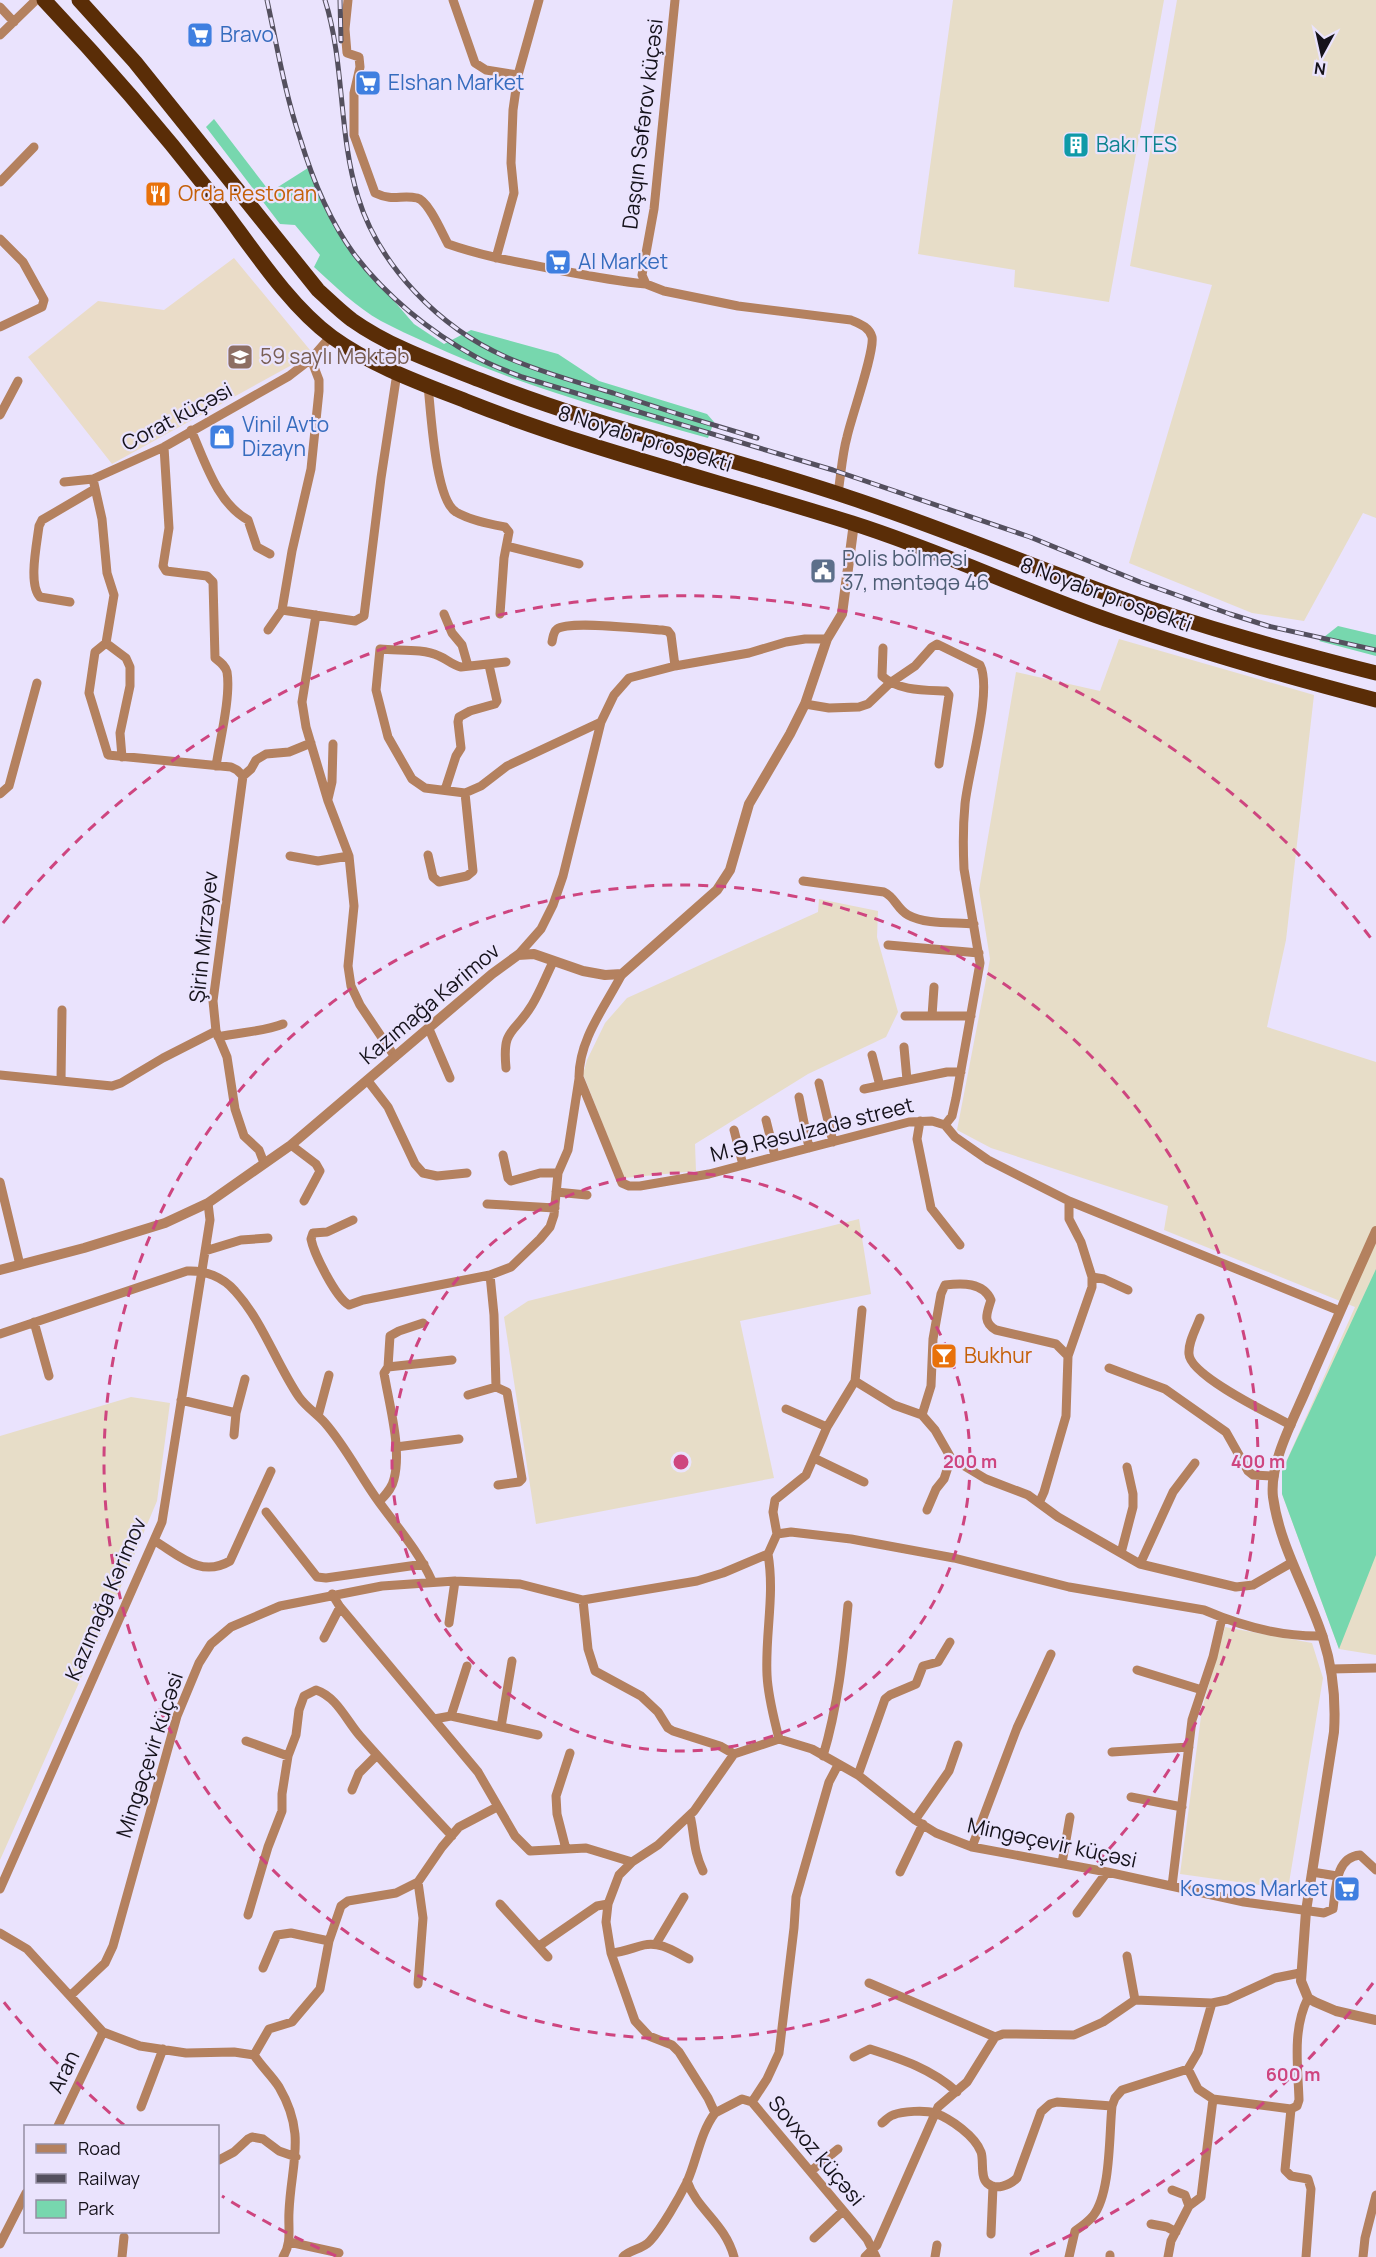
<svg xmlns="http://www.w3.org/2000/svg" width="1376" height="2257" viewBox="0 0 1376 2257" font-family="Manrope,sans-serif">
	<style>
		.industrial { fill: #e7ddc8 }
		.education { fill: #eadcc8 }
		.green { fill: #77d7ae }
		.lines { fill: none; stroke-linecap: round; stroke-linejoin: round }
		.minor { stroke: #b4815f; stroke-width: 9 }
		.tertiary { stroke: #b4815f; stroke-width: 10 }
		.trunk { stroke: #5a2d07; stroke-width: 15 }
		.rail-casing { stroke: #54505e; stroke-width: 5 }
		.rail { stroke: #eae3fd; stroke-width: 3; stroke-dasharray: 9; stroke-linecap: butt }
		.ring { fill: none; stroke: #ce457f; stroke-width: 3; stroke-dasharray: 10 8 }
		.labels { text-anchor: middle; stroke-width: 4.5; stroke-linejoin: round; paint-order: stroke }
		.shop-label { font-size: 21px; fill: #366cbe; stroke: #eae3fd; text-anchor: start }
		.street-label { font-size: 21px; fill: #15121b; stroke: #eae3fd }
		.culture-label { font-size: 21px; fill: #0d838f; stroke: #eae3fd; text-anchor: start }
		.food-label { font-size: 21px; fill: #c56008; stroke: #eae3fd; text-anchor: start }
		.education-label { font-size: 21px; fill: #785e54; stroke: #eae3fd; text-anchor: start }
		.service-label { font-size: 21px; fill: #4e5e75; stroke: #eae3fd; text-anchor: start }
		.centre { fill: #ce457f; stroke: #eae3fd; stroke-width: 3 }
		.ring-label { font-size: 18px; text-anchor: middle; font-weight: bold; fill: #ce457f; stroke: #eae3fd; stroke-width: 4.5; stroke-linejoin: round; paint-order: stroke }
	</style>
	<rect width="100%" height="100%" fill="#eae3fd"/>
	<path class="industrial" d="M953,0H1164L1109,302L1014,287L1015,270L918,254Z
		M1177,0H1376V518L1363,513L1304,621L1252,613L1129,563L1212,285L1130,266Z
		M1119,639L1314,695L1286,940L1267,1027L1376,1062V1655L1339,1649L1282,1494V1471L1355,1307L1164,1230L1168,1206L991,1148L957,1130L990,959L979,890L1016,672L1100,691Z
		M819,899L878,911L877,937L898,1012L886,1037L808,1074L695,1144L696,1171L624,1178L583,1074L587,1060L605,1023L627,998L818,912Z
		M859,1219L871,1294L740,1321L774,1478L536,1524L504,1317L528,1301Z
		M131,1397L170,1403L157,1501L103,1629L0,1860V1436Z
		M1225,1627L1312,1643L1323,1678L1288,1889L1180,1874L1202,1709Z"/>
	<path class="education" d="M234,258L310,350L290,366L112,464L28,357L98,301L164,310Z"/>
	<path class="green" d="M214,119L270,192L308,168L330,218L348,248L414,324L444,344L471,330L558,354L599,381L707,414L714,422L708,438C613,411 517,385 427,343C412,336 396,329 381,321C356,307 335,286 314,267L320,255L295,225L280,224L206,127Z
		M1338,626L1376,635V656L1319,641Z
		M1376,1269V1555L1339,1649L1282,1494V1471Z"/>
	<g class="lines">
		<path class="minor" d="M348,0L345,29L347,53L359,57L360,67L354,93V135L375,193C394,202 401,194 417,198C428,200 442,233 448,244C482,256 517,262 553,269C584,275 614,281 646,284
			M453,0L475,63L486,70L518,75
			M675,0L654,209L642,275L646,284L664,291L738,306L851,320C860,324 869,327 872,337C875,351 851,418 847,437C842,455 841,475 838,493
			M0,7L14,22
			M0,35L36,0
			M0,182L34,147
			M0,239L23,262L44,300L42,307L0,327
			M496,258L514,193L511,163L513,110L518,75L539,0
			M428,386C431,411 435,500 456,512C469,520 490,524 505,527L509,532L504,558L500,614
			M0,415L18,381
			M191,430C205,461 217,503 248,520L257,547L270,554
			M164,447L169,528L163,566L166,571L207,576L213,582L215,658C220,662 225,665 227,672C231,696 220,740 216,766
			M93,479L102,519L107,573L114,595L106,643L95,652L89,693L108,755L231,767L237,770L243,776
			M64,482L93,479L164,447L289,376L311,359L331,336
			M507,546L579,564
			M70,602L40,597C28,585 37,543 39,526L42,520L95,489
			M282,610L355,621L364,616L381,478L397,373
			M444,614L452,633L462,645L468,666
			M316,615L302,702L306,727L328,801L349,856L354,906L348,966L351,986L360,1005L395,1057
			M268,630L282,610L292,551L311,469L319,391V380L311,359
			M552,642C553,638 553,632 557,629C569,620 644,629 662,630L668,631L671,635L675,666
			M106,643L126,658L130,667V686L120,733L122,757
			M883,648L882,676C898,691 925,690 946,691L949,695L939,764
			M506,662L461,667C452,665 447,659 439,656C422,648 398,651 380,649L376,690L388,737L412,779L425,788L465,793L481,786L507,766L601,722
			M805,704L829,708L859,707L868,704L890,683L915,666L932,647L937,644L980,665C993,690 968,772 965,804C963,825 963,848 964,869L980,963L956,1098L952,1116L945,1125
			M243,776L213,1001L216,1031L227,1057L235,1109L244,1136L259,1150L264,1163
			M243,776L251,769L256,760L266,754L289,752L311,743
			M445,790L456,756L461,748L458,722L459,717L470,711L495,704L497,701L489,665
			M0,794L9,786L37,683
			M328,799L332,782L333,744
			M428,855L433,877L439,882L467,876L473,871L465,793
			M290,856L318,861L349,856
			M803,881L884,892C895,897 897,909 908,915C926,925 954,922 974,924
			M888,945L979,953
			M518,955L541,929L553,905L563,876L601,722L614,695L629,678L675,666L749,653L786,642L805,639H827
			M622,974C605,1007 579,1039 579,1077L622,1183L629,1186H640L709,1174L909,1122L932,1121L945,1125L955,1137L988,1160L1069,1201L1340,1311
			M905,1016H971
			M932,1016L934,987
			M429,1029L450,1078
			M218,1037C240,1032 263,1032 283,1024
			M904,1047L907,1080
			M872,1055L880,1086
			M506,1068C502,1027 514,1035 532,1005C540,992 546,976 553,962
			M0,1075L112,1086L121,1083L163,1058L216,1031
			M61,1081L62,1010
			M368,1081L388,1107L415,1164L423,1173L437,1176L467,1173
			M819,1083L833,1142
			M864,1089L947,1072H961
			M799,1097L809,1148
			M766,1120L775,1156
			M920,1121L917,1139L931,1208L960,1245
			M734,1130L743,1165
			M291,1145L316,1164L320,1171L304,1201
			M503,1155L508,1178L511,1181L540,1173H558
			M0,1182L20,1265
			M556,1192L587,1195
			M487,1204L555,1208
			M353,1220L327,1232L313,1233L311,1239C314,1254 336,1298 349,1305L363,1300L490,1275L511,1267L540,1239L550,1227L554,1215L558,1173L568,1150L579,1079
			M205,1251L241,1240L268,1238
			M490,1275L494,1315L496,1387L507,1392L522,1479L519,1482L498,1485
			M1092,1277L1104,1279L1128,1290
			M1200,1318C1196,1329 1188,1342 1189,1354C1190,1376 1272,1415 1291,1425
			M34,1322L49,1376
			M0,1334L187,1271C205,1270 223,1277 235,1291C263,1322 276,1363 299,1397C306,1407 317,1414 325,1423C346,1447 360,1476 379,1502C398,1528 419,1552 432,1581
			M1068,1356L1092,1287V1277L1081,1242L1069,1219V1201
			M388,1367L452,1360
			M1109,1368L1165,1389L1226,1432L1248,1471L1253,1475L1274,1476
			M855,1381L894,1405L922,1415L935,1430L951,1458L986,1479L1028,1495L1058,1517L1140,1564L1236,1587L1253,1585L1291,1563
			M468,1395L496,1387
			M181,1400L236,1413
			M786,1409L827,1427
			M922,1415L931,1386L933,1339L941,1294L945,1285C962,1283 983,1282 991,1300C987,1313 982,1322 996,1330L1056,1344L1068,1356L1066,1416L1044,1492L1039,1503
			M318,1416L329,1375
			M234,1435L236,1413L245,1379
			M396,1447L459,1439
			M814,1458L864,1482
			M379,1502C385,1495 392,1489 394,1479C402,1449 389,1404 384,1373L388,1367L390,1336L399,1331L423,1323
			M927,1510L936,1489L944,1479L951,1458
			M266,1512L317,1577L326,1578L424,1564
			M777,1534L773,1512L775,1500L806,1475L827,1427L855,1381L862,1310
			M155,1541C180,1556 201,1578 230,1561L271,1471
			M1121,1553L1133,1507V1494L1127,1467
			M768,1554C775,1596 765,1633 767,1675C768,1697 774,1718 779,1739
			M1140,1564L1173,1492L1195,1463
			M332,1594L340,1607L478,1772L515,1836L530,1851L586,1848L632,1862
			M583,1600L588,1649L595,1671L641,1696L658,1712L668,1728L673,1731L720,1746L734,1754L779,1739L812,1749L858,1775L915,1820L936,1833L972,1847L1107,1872L1244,1902L1324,1913L1333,1909C1336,1889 1335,1857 1360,1855L1376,1870
			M449,1623L455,1581
			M324,1638L340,1607
			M1331,1669L1376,1668
			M1137,1670L1202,1690
			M451,1716L467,1666
			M434,1719L451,1716L538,1735
			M501,1727L512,1661
			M246,1741L288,1756
			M1112,1752L1189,1747
			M823,1756C838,1706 843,1657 848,1605
			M858,1775L885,1699L890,1695L916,1684L923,1666L938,1662L950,1642
			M352,1790L359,1773L377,1755
			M1131,1797L1182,1807
			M690,1815C695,1837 693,1850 703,1871
			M915,1820L949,1771L958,1745
			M972,1847L1017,1728L1051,1654
			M566,1849L557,1814L556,1796L570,1753
			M1062,1863L1070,1817
			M900,1872L923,1824
			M1312,1872L1337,1876
			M1172,1886L1192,1720L1213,1657L1222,1618
			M0,1889L162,1522L210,1220L208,1203
			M500,1904L548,1957
			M1077,1913L1107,1872
			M248,1915L268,1847L282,1811V1794L288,1756L296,1735L299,1710L304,1696L316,1690C337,1697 346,1720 360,1736C390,1770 421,1803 452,1836
			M0,1933L27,1949L103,2032L140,2046L186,2053L234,2052L254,2055C261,2066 272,2076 279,2087C307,2135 291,2163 289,2212C288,2228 292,2243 283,2257
			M656,1944L684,1897
			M539,1946L597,1906L608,1904
			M611,1953C624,1952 632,1948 644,1945C660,1941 675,1952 689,1959
			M1127,1956L1135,2000
			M263,1968L277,1935L291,1933L329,1941
			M869,1983L995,2037
			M418,1984L423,1918L418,1882
			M70,1996L105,1963L113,1946L177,1716L199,1663L211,1644L231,1627L280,1606L382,1586L455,1581L520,1584L583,1600L697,1581L723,1573L768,1554L777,1534L791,1532L851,1539L954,1558L1069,1587L1204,1610C1241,1626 1283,1637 1323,1636
			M1212,2003L1198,2052L1188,2069L1198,2089L1213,2099L1291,2109L1297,2106L1299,2100C1298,2066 1292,2030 1308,1998
			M254,2055L269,2029L292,2022L320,1989L329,1941L341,1906L348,1901L396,1893L418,1882L442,1847L459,1827L497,1807
			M854,2057L870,2049C901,2059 932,2069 957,2092
			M752,2102L767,2079L779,2053L794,1928L796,1897L829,1782L838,1765
			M141,2107L163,2049
			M1291,2109L1285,2170L1291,2176L1308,2179L1311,2189L1306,2257
			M715,2113L742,2099L752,2102L867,2239L876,2257
			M882,2123C886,2120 889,2116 893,2115C903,2111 925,2110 935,2113C951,2119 975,2136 981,2152C984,2160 980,2177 987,2183C996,2191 1010,2185 1017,2178L1041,2112L1050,2104L1057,2102L1112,2106
			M58,2126L103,2032
			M219,2160L234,2152L248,2139L252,2137L263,2139L279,2151L296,2157
			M811,2171L838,2149
			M687,2181C697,2210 725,2223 734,2257
			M1172,2190L1185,2195L1189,2206
			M1151,2224L1167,2227L1176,2232
			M991,2234L993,2186
			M814,2238L843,2211
			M289,2242L339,2253
			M0,2244L26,2193
			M122,2257L124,2237
			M623,2257C630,2249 642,2250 650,2241C662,2228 679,2198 687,2182C697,2160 700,2133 715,2113L708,2098L679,2052L672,2045L649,2036L635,2021L611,1953L606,1922L608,1904L619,1875L632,1862L658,1845L694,1811L734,1754
			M865,2257L877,2245L938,2107L967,2082L995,2037L1003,2034H1013L1074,2035L1103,2022L1135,2000L1212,2003L1227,2000L1275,1978L1300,1973
			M935,2257L937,2245
			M1069,2257L1075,2231C1081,2227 1088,2222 1093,2216C1111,2193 1109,2135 1112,2106L1115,2098L1122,2090L1188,2069
			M1110,2257V2255
			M1168,2257L1171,2241L1189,2206L1201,2197L1213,2099
			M1363,2257L1365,2238L1376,2195"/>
		<path class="tertiary" d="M1376,1231C1353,1282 1330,1334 1308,1385C1295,1417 1269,1462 1273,1497C1280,1548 1308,1591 1323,1638C1333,1669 1336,1700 1334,1732L1306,1911L1301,1981L1308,1998L1315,2002L1336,2011L1376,2020
			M0,1270L84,1248L165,1223L208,1203L291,1145L492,974L518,955L534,954L583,971L605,975L622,974L717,890L730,870L749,804L790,734L805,704L827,639L842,614L854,523"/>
		<path class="trunk" d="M44,0C103,62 159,127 212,195C248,241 285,302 332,337C372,366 420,383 466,401C592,451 723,482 852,523C941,551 1026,592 1114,622C1200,652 1288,677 1376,700
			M79,0L135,62L318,290C329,300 340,311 352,320C390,347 437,363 480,380C601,428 726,456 848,497C940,527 1029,565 1120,598C1204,628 1290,651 1376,673"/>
		<defs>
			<path id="rail" d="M267,0C277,46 285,94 300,138C312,178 329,220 354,254C386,296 430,332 476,357C490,365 507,371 522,377L833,470L1030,537L1140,582L1230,614L1268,626L1376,650
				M325,0C345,64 338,133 358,197C379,266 440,328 506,357C540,372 577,382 613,393C661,409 709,424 757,438
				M340,0L341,41"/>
		</defs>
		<use href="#rail" class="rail-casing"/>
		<use href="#rail" class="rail"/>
	</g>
	<g class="ring">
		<circle cx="681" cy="1462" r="289"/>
		<circle cx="681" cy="1462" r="577"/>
		<path d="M1373 1983A866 866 0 0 1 1026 2256M336 2256A866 866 0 0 1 222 2196M124 2125A866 866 0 0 1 3 2001M3 923A866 866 0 0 1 1373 941"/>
	</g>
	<defs>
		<symbol id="supermarket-square" viewBox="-11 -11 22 22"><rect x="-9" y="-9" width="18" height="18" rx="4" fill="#3f7fe0" stroke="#eae3fd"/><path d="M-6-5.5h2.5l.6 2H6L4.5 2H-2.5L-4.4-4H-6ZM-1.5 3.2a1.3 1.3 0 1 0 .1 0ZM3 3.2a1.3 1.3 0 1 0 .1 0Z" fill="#fff"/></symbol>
		<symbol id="building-square" viewBox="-11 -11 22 22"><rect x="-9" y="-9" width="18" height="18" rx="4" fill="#0f9aa8" stroke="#eae3fd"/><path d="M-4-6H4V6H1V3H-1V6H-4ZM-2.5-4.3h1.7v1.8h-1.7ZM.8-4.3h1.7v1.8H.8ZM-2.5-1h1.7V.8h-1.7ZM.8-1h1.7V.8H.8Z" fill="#fff"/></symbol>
		<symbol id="restaurant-square" viewBox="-11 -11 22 22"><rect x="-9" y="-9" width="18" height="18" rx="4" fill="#e8710a" stroke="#eae3fd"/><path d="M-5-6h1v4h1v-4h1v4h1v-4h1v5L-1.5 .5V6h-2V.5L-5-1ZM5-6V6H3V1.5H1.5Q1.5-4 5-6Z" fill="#fff"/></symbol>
		<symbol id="school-square" viewBox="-11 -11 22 22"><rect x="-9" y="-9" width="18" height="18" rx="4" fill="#8d6e63" stroke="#eae3fd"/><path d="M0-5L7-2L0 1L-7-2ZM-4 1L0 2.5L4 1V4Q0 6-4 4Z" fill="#fff"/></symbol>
		<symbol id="shop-square" viewBox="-11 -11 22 22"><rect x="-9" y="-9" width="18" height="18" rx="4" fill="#3f7fe0" stroke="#eae3fd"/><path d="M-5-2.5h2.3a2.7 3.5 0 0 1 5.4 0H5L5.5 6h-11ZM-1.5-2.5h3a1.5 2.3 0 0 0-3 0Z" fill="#fff"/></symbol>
		<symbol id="civic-square" viewBox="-11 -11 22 22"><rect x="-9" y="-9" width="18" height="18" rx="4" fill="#5c6f8a" stroke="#eae3fd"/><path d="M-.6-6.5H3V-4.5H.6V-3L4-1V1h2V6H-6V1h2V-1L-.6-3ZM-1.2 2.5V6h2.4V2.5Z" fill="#fff"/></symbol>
		<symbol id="bar-square" viewBox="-11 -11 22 22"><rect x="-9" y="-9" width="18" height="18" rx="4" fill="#e8710a" stroke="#eae3fd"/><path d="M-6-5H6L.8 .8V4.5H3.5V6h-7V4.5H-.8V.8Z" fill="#fff"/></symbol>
	</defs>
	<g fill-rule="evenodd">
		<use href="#supermarket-square" x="185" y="20" width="30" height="30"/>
		<use href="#supermarket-square" x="353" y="68" width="30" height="30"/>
		<use href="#building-square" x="1061" y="130" width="30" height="30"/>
		<use href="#restaurant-square" x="143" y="179" width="30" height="30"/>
		<use href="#supermarket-square" x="543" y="247" width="30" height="30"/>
		<use href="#school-square" x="225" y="342" width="30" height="30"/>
		<use href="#shop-square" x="207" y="422" width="30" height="30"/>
		<use href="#civic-square" x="808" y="556" width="30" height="30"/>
		<use href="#bar-square" x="929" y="1341" width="30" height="30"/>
		<use href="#supermarket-square" x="1332" y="1874" width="30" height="30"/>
	</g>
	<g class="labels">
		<g class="shop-label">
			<text x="220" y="42">Bravo</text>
			<text x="388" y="90">Elshan Market</text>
			<text x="578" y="269">Al Market</text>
			<text x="242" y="432">Vinil Avto<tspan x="242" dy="24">Dizayn</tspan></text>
			<text x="1328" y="1896" text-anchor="end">Kosmos Market</text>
		</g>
		<g class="street-label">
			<text transform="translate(643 124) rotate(-83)" y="7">Daşqın Səfərov küçəsi</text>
			<text transform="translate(177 417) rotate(-28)" y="7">Corat küçəsi</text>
			<text transform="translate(645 439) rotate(17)" y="7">8 Noyabr prospekti</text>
			<text transform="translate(1106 595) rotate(20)" y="7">8 Noyabr prospekti</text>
			<text transform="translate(204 937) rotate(-84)" y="7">Şirin Mirzəyev</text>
			<text transform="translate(430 1004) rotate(-40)" y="7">Kazımağa Kərimov</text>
			<text transform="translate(812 1130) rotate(-14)" y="7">M.Ə.Rəsulzadə street</text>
			<text transform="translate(106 1599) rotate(-67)" y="7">Kazımağa Kərimov</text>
			<text transform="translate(150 1755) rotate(-72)" y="7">Mingəçevir küçəsi</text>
			<text transform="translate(1052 1843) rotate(12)" y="7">Mingəçevir küçəsi</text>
			<text transform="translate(64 2072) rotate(-64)" y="7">Aran</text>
			<text transform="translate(816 2151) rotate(50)" y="7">Sovxoz küçəsi</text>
		</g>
		<g class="culture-label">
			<text x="1096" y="152">Bakı TES</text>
		</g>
		<g class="food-label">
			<text x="178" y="201">Orda Restoran</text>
			<text x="964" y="1363">Bukhur</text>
		</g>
		<g class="education-label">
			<text x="260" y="364">59 saylı Məktəb</text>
		</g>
		<g class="service-label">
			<text x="842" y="566">Polis bölməsi<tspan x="842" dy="24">37, məntəqə 46</tspan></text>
		</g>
	</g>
	<circle cx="681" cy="1462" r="9" class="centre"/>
	<g class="ring-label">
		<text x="970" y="1468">200 m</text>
		<text x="1258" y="1468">400 m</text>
		<text x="1293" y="2081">600 m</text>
	</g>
	<rect x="24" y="2125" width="195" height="108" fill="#eae3fd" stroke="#958fa3" stroke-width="1.5"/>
	<rect x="36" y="2144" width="30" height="9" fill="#b4815f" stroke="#958fa3" stroke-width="1.5"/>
	<text x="78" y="2155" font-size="18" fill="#15121b">Road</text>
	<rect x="36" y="2174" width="30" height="9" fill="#54505e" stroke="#958fa3" stroke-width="1.5"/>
	<text x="78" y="2185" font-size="18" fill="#15121b">Railway</text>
	<rect x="36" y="2200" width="30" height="18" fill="#77d7ae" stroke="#958fa3" stroke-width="1.5"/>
	<text x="78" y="2215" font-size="18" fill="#15121b">Park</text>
	<g transform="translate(1322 54) rotate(188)" stroke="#eae3fd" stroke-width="4.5" paint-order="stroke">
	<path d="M0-4.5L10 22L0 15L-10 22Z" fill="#15121b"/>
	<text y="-9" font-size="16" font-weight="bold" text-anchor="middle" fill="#15121b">N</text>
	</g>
</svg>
